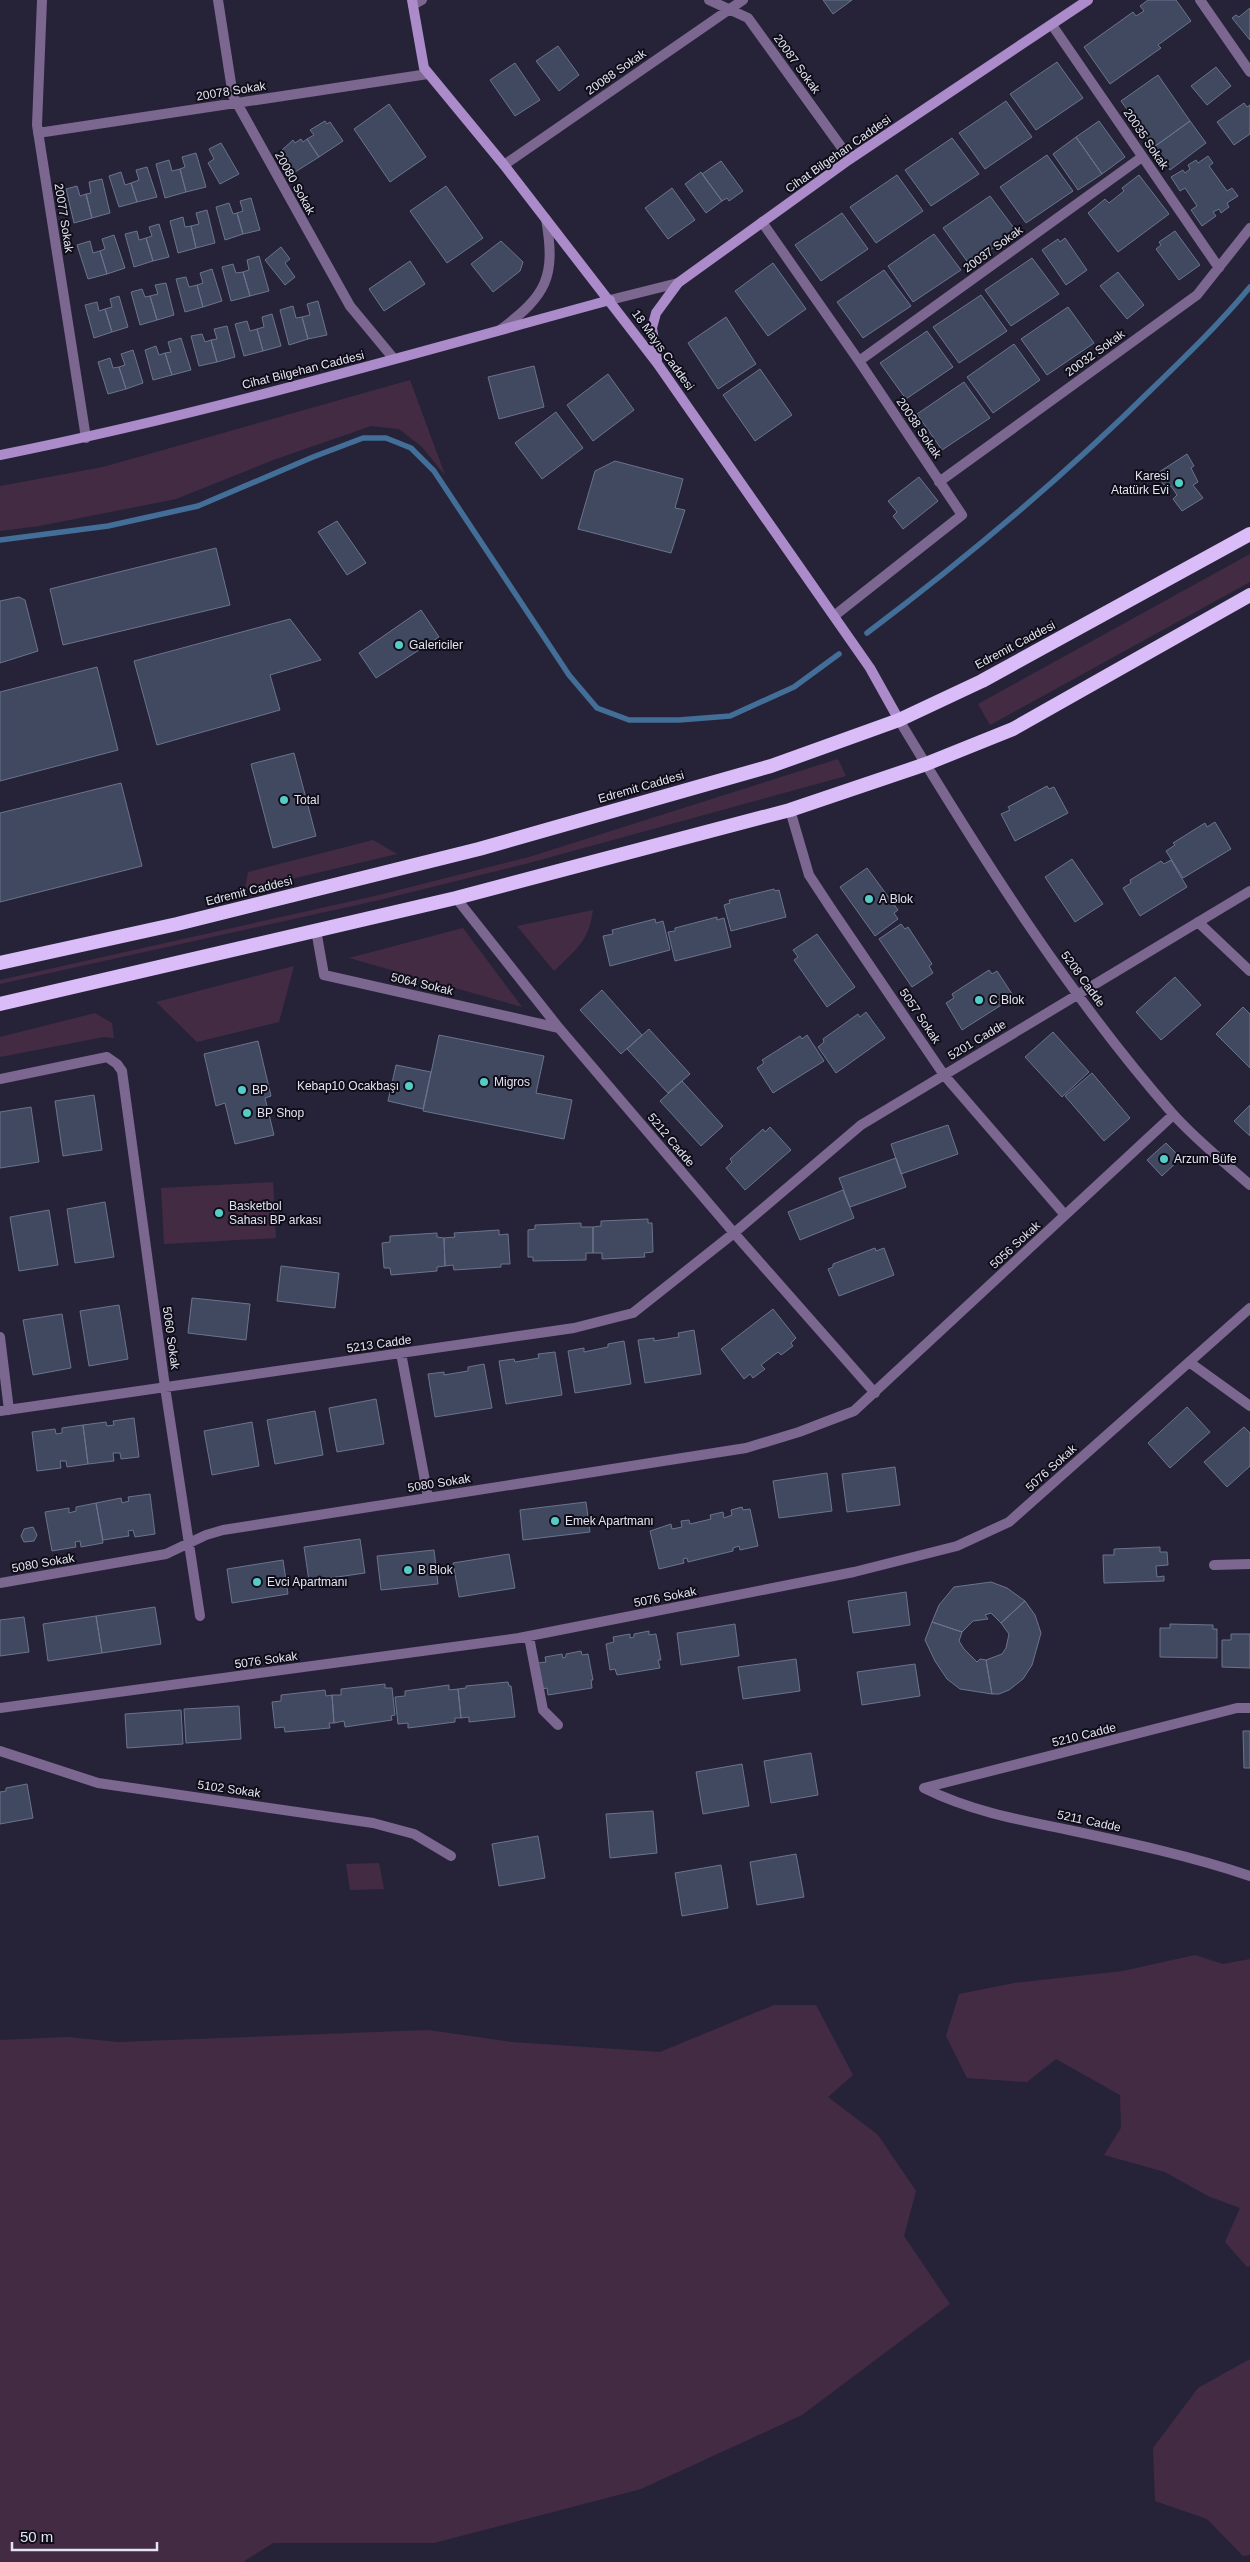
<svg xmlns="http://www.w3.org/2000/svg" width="1250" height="2562" viewBox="0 0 1250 2562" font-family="Arial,sans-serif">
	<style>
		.green { fill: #442b44 }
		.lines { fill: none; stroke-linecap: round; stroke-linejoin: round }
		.stream { stroke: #426e98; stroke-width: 5.5 }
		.building { fill: #404960; stroke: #6a748d }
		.minor { stroke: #7b678f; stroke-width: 10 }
		.secondary { stroke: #ac8bca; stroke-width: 10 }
		.trunk { stroke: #dabcf8; stroke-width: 14 }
		.poi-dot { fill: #54cdc7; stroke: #0f0e18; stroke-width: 2 }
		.labels { text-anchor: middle; stroke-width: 4; stroke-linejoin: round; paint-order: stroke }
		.street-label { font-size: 12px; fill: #e4e3f2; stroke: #0f0e18 }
		.poi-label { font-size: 12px; fill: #e4e3f2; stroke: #0f0e18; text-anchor: start }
	</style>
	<rect width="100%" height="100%" fill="#262339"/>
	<path class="green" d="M410,380L445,475L422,447L399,429L371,426L276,459L176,499L39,526L0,531V486L103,467Z
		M1250,554V582L990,725L978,704Z
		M838,759L846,776L529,863L375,901L0,984V980L375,896L529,857Z
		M373,840L397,854L245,890L248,872Z
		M593,910C588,943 577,948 554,971L517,926Z
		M463,928L522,1007L349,958Z
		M294,966L279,1022L197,1042L156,1002Z
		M95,1013L112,1023L114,1038L104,1037L0,1057V1037Z
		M273,1182L276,1238L164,1244L161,1188Z
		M379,1863L384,1889L350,1890L346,1864Z
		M1195,1955L1223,1964L1250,1959V2266L1247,2267L1225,2242L1240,2208L1208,2196L1165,2172L1104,2155L1121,2128L1120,2095L1056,2059L1027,2082L967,2078L946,2036L959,1994L1014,1983L1123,1971Z
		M774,2005H816L853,2075L828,2097L878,2135L916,2191L904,2236L950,2304L802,2415L641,2489L434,2543H273L243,2562H0V2040L67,2037L118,2042L428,2030L512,2042L660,2052Z
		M1250,2359V2555L1243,2556L1207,2519L1155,2501L1153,2448L1198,2388Z"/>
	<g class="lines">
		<path class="stream" d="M0,540L108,526L198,506L313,457L363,438H386L411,448L434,471L569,675L597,708L629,720H679L730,716L794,687L839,654
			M867,633C968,557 1065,475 1155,386C1188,354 1221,322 1250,287"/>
	</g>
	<path class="building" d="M823,0H852L833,14Z
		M1148,0H1176L1191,21L1158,45L1161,48L1110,84L1084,47L1133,12L1136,16L1144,11L1140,6Z
		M1250,8V40L1232,18L1236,15L1239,17Z
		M558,46L579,75L559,91L536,61Z
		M1057,62L1083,98L1036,130L1010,94Z
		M515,63L540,100L515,116L490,80Z
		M1216,67L1231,86L1207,105L1191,86Z
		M1158,75L1190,121L1154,147L1121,101Z
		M1006,101L1032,137L985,169L959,133Z
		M1244,103L1247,107L1250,105V134L1234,145L1217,122Z
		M389,104L426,157L390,182L354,129Z
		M325,121L327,124L330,122L343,141L319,157L307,139L314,135L310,130Z
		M1099,121L1125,157L1102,174L1076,137Z
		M1190,121L1206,143L1170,170L1154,147Z
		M1076,137L1102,174L1078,190L1053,154Z
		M952,138L979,174L931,206L905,170Z
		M301,139L303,142L307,139L319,157L295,172L282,150L293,140L295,143Z
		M221,143L239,174L220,184L208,163L214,159L209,149Z
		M196,153L206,187L186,192L180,169L185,167L182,157Z
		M1047,155L1073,191L1026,223L1000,187Z
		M1208,156L1213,163L1209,166L1227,191L1232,188L1238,196L1227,203L1229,207L1221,213L1219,209L1213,212L1216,216L1202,226L1191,210L1197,206L1185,188L1180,191L1171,177L1183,170L1185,173L1190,169L1188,165L1196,160L1198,163Z
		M169,160L172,171L180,169L186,192L165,198L156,164Z
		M721,161L743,191L729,201L727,198L722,201L702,174Z
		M147,167L157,197L137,202L131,183L139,180L136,170Z
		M121,172L125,185L131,183L137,202L119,207L109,176Z
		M701,172L722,201L706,213L685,184Z
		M897,175L923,211L876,243L850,207Z
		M1139,175L1169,214L1118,252L1088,213L1105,199L1109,203L1124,191L1122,188Z
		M102,179L110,213L92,218L86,194L91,193L89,182Z
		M77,186L80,196L86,194L92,218L74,223L66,189Z
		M446,186L483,238L447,263L410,211Z
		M672,188L695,220L668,239L645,208Z
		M990,196L1017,232L969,264L943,228Z
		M251,198L260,230L243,234L237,213L243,211L240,201Z
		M229,203L233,214L237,213L243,234L225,240L216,207Z
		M207,210L215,243L196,248L191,226L199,224L196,213Z
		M842,213L868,249L821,281L795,245Z
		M183,217L185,227L191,226L196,248L178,253L170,221Z
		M159,224L169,257L153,261L146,238L152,236L149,227Z
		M137,231L139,240L146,238L153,261L134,267L125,234Z
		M1175,231L1200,265L1179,280L1156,249L1161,245L1159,242Z
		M934,234L961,270L913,302L888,266Z
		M114,235L125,268L107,274L100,251L105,249L102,239Z
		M1065,238L1087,270L1066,285L1042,250L1058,239L1060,242Z
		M90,241L93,253L100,251L107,274L88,279L77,245Z
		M501,241L523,262L520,271L493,292L471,264Z
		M281,247L290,259L285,263L295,277L285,285L265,260Z
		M259,256L269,291L250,296L243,272L249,270L247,260Z
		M1032,258L1059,294L1011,326L985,290Z
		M410,261L425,284L384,311L369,289Z
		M773,263L806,309L768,336L735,291Z
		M233,264L236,273L243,272L250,296L231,301L222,267Z
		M212,269L222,301L203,307L197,285L203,283L200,273Z
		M884,270L911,306L863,338L837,302Z
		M1118,272L1144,305L1127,319L1100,286Z
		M186,277L189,287L197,285L203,307L185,312L176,279Z
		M166,283L174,315L157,320L150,296L158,294L155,285Z
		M142,289L145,297L150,296L157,320L140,325L131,292Z
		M981,295L1007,331L959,363L933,327Z
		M119,296L128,327L112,332L105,309L112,307L110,299Z
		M318,301L327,335L308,339L302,317L310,315L307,304Z
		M97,302L99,311L105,309L112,332L94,338L85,305Z
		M293,306L296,318L302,317L308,339L289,345L280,310Z
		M1068,307L1094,343L1047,375L1021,339Z
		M272,314L281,346L263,351L257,329L264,327L262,317Z
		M726,317L756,364L718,389L688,343Z
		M247,321L250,331L257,329L263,351L244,356L235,324Z
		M227,326L235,357L217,362L211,340L217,339L214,329Z
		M927,331L953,367L906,399L880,363Z
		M202,334L205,342L211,340L217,362L199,366L191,336Z
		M181,338L191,370L172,375L165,353L171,352L168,342Z
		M1014,344L1040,380L993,413L967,377Z
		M156,346L159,355L165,353L172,375L153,380L145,350Z
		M133,350L143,383L126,389L119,367L125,365L121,354Z
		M110,358L113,368L119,367L126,389L108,394L98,362Z
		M534,366L544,407L499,419L488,377Z
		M760,369L792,415L755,441L723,395Z
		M608,374L634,410L593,441L567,405Z
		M964,382L990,418L942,450L917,414Z
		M556,412L583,448L542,479L515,443Z
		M1187,454L1194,466L1191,468L1198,482L1193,485L1203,498L1182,511L1173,499L1177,495L1171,486L1167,489L1156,474Z
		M615,461L683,479L675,508L685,510L671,553L578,529L595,471Z
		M919,477L938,501L903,529L893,516L897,512L888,501Z
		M337,521L366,563L347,575L318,532Z
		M216,548L230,605L63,645L50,589Z
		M19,597L25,600L38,651L0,663V601Z
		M421,610L439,637L376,678L359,653Z
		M290,619L321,660L270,675L280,710L157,745L134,661Z
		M97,667L118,750L0,781V692Z
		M294,753L316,836L273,848L251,764Z
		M121,783L142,866L0,902V813Z
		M1047,786L1049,789L1054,787L1068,813L1015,841L1001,814L1010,810L1008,807Z
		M1215,822L1231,849L1183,878L1166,851L1175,845L1173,843L1205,823L1207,827Z
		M1072,859L1103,904L1075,922L1045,877Z
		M1171,860L1187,887L1140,916L1123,888L1131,883L1130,880L1161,861L1164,864Z
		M867,868L898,910L894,913L898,919L875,936L840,887Z
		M774,889L775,891L779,890L786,917L731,931L724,905L730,903L729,900Z
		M717,917V920L724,918L731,947L675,961L668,932L675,931V928Z
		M655,919L656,923L663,921L670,950L610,966L603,936L613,934L612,930Z
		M901,924L905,929L908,927L932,964L929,966L933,973L912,987L879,939Z
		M817,934L855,987L827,1007L794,960L798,957L793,950Z
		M989,970L992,974L997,971L1014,997L962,1030L946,1003L954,998L952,994Z
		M1175,977L1201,1005L1161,1040L1136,1012Z
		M602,990L642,1035L621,1054L580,1010Z
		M1243,1007L1250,1014V1068L1216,1034Z
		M866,1012L885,1038L836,1073L818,1047L824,1042L823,1039L858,1014L860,1017Z
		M649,1029L690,1074L668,1093L627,1049Z
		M1053,1032L1089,1072L1062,1097L1025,1057Z
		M439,1035L544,1056L536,1093L572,1100L564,1139L423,1111Z
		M807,1035L824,1061L773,1093L757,1068L764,1063L762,1060L800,1036L802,1039Z
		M258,1041L271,1096L265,1098L274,1135L235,1144L225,1103L216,1106L204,1054Z
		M396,1065L431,1072L423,1109L388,1101Z
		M1092,1073L1130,1118L1104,1141L1065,1096Z
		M682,1081L723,1126L701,1146L660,1101Z
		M94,1095L102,1150L63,1156L55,1101Z
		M1250,1105V1136L1234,1121Z
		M31,1107L39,1162L0,1168V1112Z
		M948,1125L958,1154L901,1174L891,1144Z
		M770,1127L791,1150L745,1190L726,1168L732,1162L730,1159L763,1129L765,1132Z
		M1166,1143L1181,1158L1162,1176L1147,1160Z
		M896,1158L906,1187L850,1207L839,1178Z
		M843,1190L854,1218L800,1240L788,1212Z
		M105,1202L114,1257L75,1263L67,1209Z
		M49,1210L58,1265L19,1271L10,1217Z
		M648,1219V1223H652L653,1252L644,1253L645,1257L602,1259V1253H593V1227L601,1226V1221Z
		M581,1223V1227H593V1253H586V1260L533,1261V1257H528V1230L535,1229V1225Z
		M499,1230V1235L508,1234L510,1264H501V1267L454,1270L453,1265L445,1266L444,1238L455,1237L454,1233Z
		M437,1233V1237L444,1238L445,1266L437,1267V1271L391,1275L390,1268H384L382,1243L390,1242V1236Z
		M875,1248L876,1251L884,1248L894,1275L839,1296L828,1269L833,1267V1264Z
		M281,1266L339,1273L335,1308L277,1301Z
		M192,1298L250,1304L246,1340L188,1333Z
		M119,1305L128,1359L89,1366L80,1311Z
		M773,1309L796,1338L791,1343L793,1346L781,1355L778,1352L761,1365L765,1369L753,1378L750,1374L744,1379L721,1349Z
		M62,1314L71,1368L33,1375L23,1320Z
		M694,1330L701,1374L645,1383L638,1340L654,1338V1341L679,1337L678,1333Z
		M624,1341L631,1384L575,1393L568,1351L584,1348V1352L608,1347V1344Z
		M555,1352L562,1395L506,1404L499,1361L514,1359L515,1362L539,1358L538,1354Z
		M484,1364L492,1408L435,1417L428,1374L444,1372V1375L468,1371V1367Z
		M376,1399L384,1444L337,1452L329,1408Z
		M1187,1407L1210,1432L1170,1468L1148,1443Z
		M315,1411L323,1455L275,1464L267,1420Z
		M134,1418L139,1457L121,1459L120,1453H113L114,1461L88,1464L83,1425L106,1422L107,1426L114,1425L113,1421Z
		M252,1422L259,1466L212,1475L204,1431Z
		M83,1425L88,1464L67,1467L66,1461H60L61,1468L37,1471L32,1432L55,1429L56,1434L62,1433V1428Z
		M1244,1427L1250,1433V1466L1227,1487L1204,1462Z
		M895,1467L900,1505L847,1512L842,1474Z
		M827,1473L832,1511L779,1518L773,1481Z
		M150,1494L155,1534L135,1537L133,1530L128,1531L129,1536L103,1540L96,1503L121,1498L122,1503L129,1501L128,1497Z
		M586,1502L590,1532L523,1540L520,1510Z
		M96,1503L103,1543L81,1547L80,1541L75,1542L76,1547L52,1551L45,1512L69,1508V1513L76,1511V1507Z
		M742,1507L743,1510L750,1509L758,1546L740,1550L739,1546L733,1548V1551L688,1562L687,1558L683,1559L684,1563L659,1569L650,1531L671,1524L672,1529L682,1527L681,1521L689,1520L690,1524L711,1519L710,1515L723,1512L724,1518L732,1515L731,1510Z
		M33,1527L37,1535L34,1541L24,1542L21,1536L24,1529Z
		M360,1539L365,1573L309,1581L304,1547Z
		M1160,1547V1552H1167L1168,1565L1156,1566L1157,1577L1164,1576V1581L1104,1583L1103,1555H1114V1549Z
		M434,1550L438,1584L381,1590L377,1556Z
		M509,1554L515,1588L459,1597L453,1563Z
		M283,1560L288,1594L232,1603L227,1569Z
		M991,1582L1007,1588L1025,1601L1001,1623L991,1613L985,1615L988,1619L973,1621L962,1632L932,1622L939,1605L954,1587Z
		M906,1592L910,1625L853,1633L848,1601Z
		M1025,1601L1035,1615L1041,1633L1032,1665L1023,1679L1009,1690L999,1694H992L986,1660L1002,1654L1006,1648L1009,1634L1001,1623Z
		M155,1607L161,1644L102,1653L96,1616Z
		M96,1616L102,1653L48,1661L43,1624Z
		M24,1617L29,1652L0,1656V1620Z
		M932,1622L962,1632L959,1641L964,1649L977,1662L980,1659L986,1660L992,1694L960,1689L947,1679L935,1661L925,1640Z
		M735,1624L739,1656L681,1665L677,1633Z
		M1170,1624L1213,1625V1629H1217V1658L1160,1657V1628H1170Z
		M649,1631V1635L656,1634L661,1660H658L660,1668L617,1675L615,1669L610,1670L606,1644L614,1642L613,1637L630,1634V1638L634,1637V1634Z
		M1231,1634H1250V1668L1222,1667V1640H1231Z
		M581,1651L582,1655L588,1654L593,1680H591L592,1688L548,1695L547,1688L542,1689L538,1663L546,1662L545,1657L562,1654L563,1658L566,1657V1654Z
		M796,1659L800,1691L743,1699L738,1667Z
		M915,1664L920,1696L862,1705L857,1672Z
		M508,1682L509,1686H511L515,1717L469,1722V1717L461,1718L458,1689L466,1688V1686Z
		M385,1684V1688H392L395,1715L391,1716L392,1720L345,1727L344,1721L334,1723L332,1695H341V1689Z
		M449,1685V1690L458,1689L461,1718H455V1722L408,1728V1723L398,1724L395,1697L405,1696V1691Z
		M325,1690L326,1696L332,1695L334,1723H329L330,1728L285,1732L284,1727L275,1728L272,1702L281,1701V1695Z
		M239,1706L241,1739L186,1743L184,1709Z
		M181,1710L183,1744L127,1748L125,1714Z
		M1243,1731H1250V1768H1244Z
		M811,1753L818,1795L771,1803L764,1761Z
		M742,1764L749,1806L703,1814L696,1772Z
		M27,1784L33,1818L0,1824V1792L6,1791V1788Z
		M653,1811L657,1853L610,1858L606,1814Z
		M538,1836L545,1878L499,1886L492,1844Z
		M796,1854L804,1897L757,1905L750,1862Z
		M721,1865L728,1908L682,1916L675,1873Z"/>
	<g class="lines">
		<path class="minor" d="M42,0L37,125L86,438
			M218,0L233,96L350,306L394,359
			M709,0L748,18L850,159
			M1200,0L1250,72
			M413,5L422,0
			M1052,25L1219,268
			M38,133L428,74
			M504,165L743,0
			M762,222L859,361L962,515L834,616
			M610,300L678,283
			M500,330C547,295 556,277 546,219
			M859,361L1142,157
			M939,482L1197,295L1250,228
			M899,720C981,856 1067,993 1172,1113C1195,1139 1224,1162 1250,1185
			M790,810L809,875L830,907L944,1075L1065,1215
			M456,898L559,1028L734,1233L875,1393
			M1198,922L1250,971
			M316,930L324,975L559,1028
			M0,1079L107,1057L117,1064L122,1071L165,1387L200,1616
			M0,1337L9,1410
			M401,1353L428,1497
			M1189,1362L1250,1406
			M0,1411L574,1328L633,1313L734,1233L861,1125L1250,891
			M1214,1565L1250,1564
			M0,1583L166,1554L206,1535L223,1530L746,1448L799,1432L854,1411L1173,1115
			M529,1637L543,1710L558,1725
			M0,1708L519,1638L854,1572L957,1546L1009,1522L1250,1308
			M0,1751L98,1783L373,1823L414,1834L451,1856
			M924,1788C970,1811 1019,1820 1069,1830C1130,1843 1191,1856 1250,1876
			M924,1788L1237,1708H1250"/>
		<path class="secondary" d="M412,0L424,68L504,165L657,363L870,668L899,720
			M657,360L652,328L656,313L678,283L850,159L1088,0
			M0,455C206,414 408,355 610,300"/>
		<path class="trunk" d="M0,963L177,924L479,849L771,766L899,720L982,681L1250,534
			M0,1004L456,898L790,810L926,764L1013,729L1250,595"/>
	</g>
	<g class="poi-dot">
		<circle cx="1179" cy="483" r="5"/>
		<circle cx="399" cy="645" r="5"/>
		<circle cx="284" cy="800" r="5"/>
		<circle cx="869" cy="899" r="5"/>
		<circle cx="979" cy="1000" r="5"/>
		<circle cx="484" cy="1082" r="5"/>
		<circle cx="409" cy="1086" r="5"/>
		<circle cx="242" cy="1090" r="5"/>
		<circle cx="247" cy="1113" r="5"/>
		<circle cx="1164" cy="1159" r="5"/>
		<circle cx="219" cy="1213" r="5"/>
		<circle cx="555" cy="1521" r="5"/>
		<circle cx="408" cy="1570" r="5"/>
		<circle cx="257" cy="1582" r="5"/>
	</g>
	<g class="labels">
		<g class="street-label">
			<text transform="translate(797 64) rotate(54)" y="4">20087 Sokak</text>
			<text transform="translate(616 72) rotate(-35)" y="4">20088 Sokak</text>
			<text transform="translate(231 91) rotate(-9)" y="4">20078 Sokak</text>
			<text transform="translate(1146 139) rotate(56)" y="4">20035 Sokak</text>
			<text transform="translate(838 154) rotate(-35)" y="4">Cihat Bilgehan Caddesi</text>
			<text transform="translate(295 183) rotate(61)" y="4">20080 Sokak</text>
			<text transform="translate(64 218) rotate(81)" y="4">20077 Sokak</text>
			<text transform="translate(993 249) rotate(-36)" y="4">20037 Sokak</text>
			<text transform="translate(663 350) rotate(54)" y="4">18 Mayıs Caddesi</text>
			<text transform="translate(1095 353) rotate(-36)" y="4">20032 Sokak</text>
			<text transform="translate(303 370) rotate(-14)" y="4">Cihat Bilgehan Caddesi</text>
			<text transform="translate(919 428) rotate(56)" y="4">20038 Sokak</text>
			<text transform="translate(1015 645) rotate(-28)" y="4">Edremit Caddesi</text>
			<text transform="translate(641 787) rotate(-16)" y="4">Edremit Caddesi</text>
			<text transform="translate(249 891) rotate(-14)" y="4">Edremit Caddesi</text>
			<text transform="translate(1083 979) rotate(54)" y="4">5208 Cadde</text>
			<text transform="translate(422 984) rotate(13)" y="4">5064 Sokak</text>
			<text transform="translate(920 1016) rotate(56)" y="4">5057 Sokak</text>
			<text transform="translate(977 1040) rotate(-31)" y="4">5201 Cadde</text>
			<text transform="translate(671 1140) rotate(50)" y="4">5212 Cadde</text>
			<text transform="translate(1015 1245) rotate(-43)" y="4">5056 Sokak</text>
			<text transform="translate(171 1338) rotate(82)" y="4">5060 Sokak</text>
			<text transform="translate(379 1344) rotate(-8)" y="4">5213 Cadde</text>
			<text transform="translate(1051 1468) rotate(-42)" y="4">5076 Sokak</text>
			<text transform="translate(439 1483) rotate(-9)" y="4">5080 Sokak</text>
			<text transform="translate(43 1563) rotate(-10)" y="4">5080 Sokak</text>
			<text transform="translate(665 1597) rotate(-11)" y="4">5076 Sokak</text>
			<text transform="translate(266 1660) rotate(-8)" y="4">5076 Sokak</text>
			<text transform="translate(1084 1735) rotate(-14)" y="4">5210 Cadde</text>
			<text transform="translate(229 1789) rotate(8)" y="4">5102 Sokak</text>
			<text transform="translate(1089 1821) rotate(12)" y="4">5211 Cadde</text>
		</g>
		<g class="poi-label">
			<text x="1169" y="480" text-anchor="end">Karesi<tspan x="1169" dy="14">Atatürk Evi</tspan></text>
			<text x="409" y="649">Galericiler</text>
			<text x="294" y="804">Total</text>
			<text x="879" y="903">A Blok</text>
			<text x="989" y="1004">C Blok</text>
			<text x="494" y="1086">Migros</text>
			<text x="399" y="1090" text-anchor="end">Kebap10 Ocakbaşı</text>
			<text x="252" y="1094">BP</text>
			<text x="257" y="1117">BP Shop</text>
			<text x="1174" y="1163">Arzum Büfe</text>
			<text x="229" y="1210">Basketbol<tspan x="229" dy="14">Sahası BP arkası</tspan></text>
			<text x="565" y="1525">Emek Apartmanı</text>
			<text x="418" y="1574">B Blok</text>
			<text x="267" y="1586">Evci Apartmanı</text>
		</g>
	</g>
	<path d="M12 2542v8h145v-8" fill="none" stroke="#e4e3f2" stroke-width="2.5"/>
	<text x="20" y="2542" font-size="15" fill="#e4e3f2" stroke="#0f0e18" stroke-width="4" paint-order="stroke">50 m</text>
</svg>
